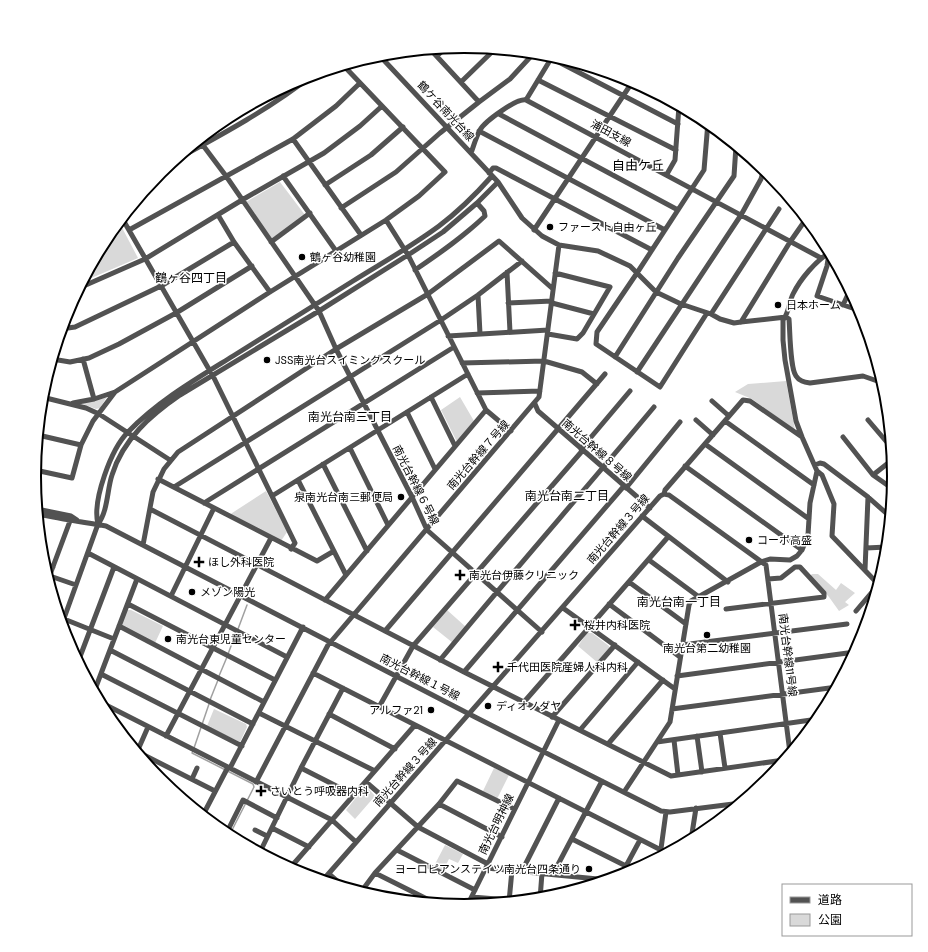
<svg xmlns="http://www.w3.org/2000/svg" width="928" height="952" viewBox="0 0 928 952" font-family="'DM Sans','Noto Sans JP',sans-serif">
	<style>
		.green { fill: #d9d9d9 }
		.lines { fill: none; stroke-linecap: round; stroke-linejoin: round }
		.stream { stroke: #a0a0a0; stroke-width: 1.5 }
		.minor { stroke: #525252; stroke-width: 5 }
		.poi-dot { fill: #000; stroke: #fff; stroke-width: 1.5 }
		.labels { text-anchor: middle; stroke-width: 3; stroke-linejoin: round; paint-order: stroke }
		.street-label { font-size: 11px; fill: #000; stroke: #fff }
		.poi-label { font-size: 11px; fill: #000; stroke: #fff; text-anchor: start }
		.neighbourhood-label { font-size: 12px; fill: #000; stroke: #fff }
		.quarter-label { font-size: 13px; fill: #000; stroke: #fff }
		.rim { fill: none; stroke: #000; stroke-width: 2 }
	</style>
	<rect width="100%" height="100%" fill="#fff"/>
	<path class="green" d="M280,182L305,215L271,239L246,202Z
		M119,222L138,258L82,282L107,237Z
		M786,381L795,430L752,399L735,392L748,384Z
		M108,395L100,408L96,409L83,404L82,402Z
		M460,397L474,421L457,442L441,410Z
		M266,491L287,532L281,541L229,515Z
		M812,574H818L836,590L841,583L855,593L845,602L849,605L839,611L829,597L810,576Z
		M127,610H131L163,626L155,643L124,628L122,624Z
		M447,610L466,627L453,643L433,627Z
		M587,633H592L609,646L610,649L598,663L578,646Z
		M214,709L246,724L247,727L240,742L207,726Z
		M494,768L509,775L497,799L483,791Z
		M367,787L375,796L355,819L346,810L363,789Z
		M445,845L463,854L458,863L449,859L443,871L434,866Z"/>
	<g class="lines">
		<path class="stream" d="M238,629L247,605
			M228,654L236,633
			M219,676L227,657
			M210,700L218,680
			M194,748L209,704
			M193,751L192,753L253,784L254,787L229,836"/>
		<path class="minor" d="M430,49L479,102
			M379,55L498,182L522,218L542,236L559,245L598,251L630,266L656,292L681,304L711,314L720,319L734,323L741,322L786,317
			M551,55V58L678,124
			M437,56L445,48
			M538,80L676,150
			M461,82L495,49
			M526,100L552,57
			M679,108L687,110
			M499,114L678,210
			M479,131L665,230
			M293,139L361,235
			M199,140L226,176L319,311L336,349L412,497L427,530L542,632
			M471,153C474,145 476,137 480,130C485,121 517,98 526,100L821,258
			M175,160C223,134 271,108 314,74
			M489,173L493,168H496L652,250
			M667,174L675,160L679,106
			M283,176L336,251
			M325,185L371,155L403,127
			M341,208L396,172L440,133L479,102L510,79L534,53
			M218,215L234,242L270,292
			M122,218L214,378L295,543L291,549
			M386,220L408,255L486,410L511,431
			M129,230L293,139L336,106L360,83
			M534,230L633,81
			M271,242L310,213
			M829,253L827,266L817,296L861,311
			M415,270C440,253 463,237 485,216L484,211L477,203
			M507,272L510,332
			M79,288L145,259L242,200L324,153L360,126L382,106
			M478,295L480,334
			M508,303L552,301
			M552,303L594,314
			M843,305L850,290
			M707,313L660,387L596,344L597,332L637,273L704,170L708,122
			M711,314L779,209
			M786,317L789,319C790,331 790,368 796,376C799,381 804,382 810,383L863,376L883,383
			M741,322L790,242L806,219
			M61,329L75,327L161,286L234,242
			M548,334L577,339L583,333L610,287L555,273
			M448,336L548,330
			M615,357L678,258L734,176L736,146
			M52,359L70,362L89,358L119,344L176,313L252,266
			M83,359L94,399
			M462,363L544,361L582,372L597,384
			M637,372L741,215L761,179L764,169
			M477,393L540,391
			M42,397L86,408L99,414L170,460
			M431,397L455,446
			M712,401L729,416
			M73,403L94,399L115,392
			M535,404L538,411L650,508
			M407,412L435,469
			M696,420L713,435
			M868,420L891,447
			M725,421L814,485
			M38,435L81,445
			M843,437L873,475L893,489
			M705,444L809,519
			M350,448L388,525
			M581,449L630,391
			M323,464L367,551
			M815,465L820,463L824,464L868,497L886,513L890,512
			M685,466L802,550
			M35,470L72,478L81,445L93,421L115,392L270,292L386,220L419,196L445,172L343,65
			M817,471L822,475L834,504L832,536L878,584
			M873,475L892,460
			M158,479L317,561L334,551
			M298,480L346,575
			M174,487L441,320L478,295L522,261
			M626,488L680,422
			M664,494L665,490L743,400L750,401L802,437
			M272,496L468,374
			M204,503L454,347
			M37,509L71,516L77,520
			M150,509L464,672L671,776L784,760
			M38,514C61,519 83,522 106,526L475,717L661,811L670,812L741,803
			M642,516L728,582
			M98,524C92,501 111,449 128,432C158,401 196,379 233,356C273,331 313,306 353,281C382,263 412,246 439,226C459,211 476,194 492,176
			M143,545L153,492L164,469L178,452L336,349L428,294L499,241L553,289
			M866,548L887,547
			M88,553L287,657
			M649,560L699,597
			M43,563L53,567
			M865,570L868,497
			M50,576L76,585
			M48,580L70,521
			M629,582L686,624
			M171,596L214,508
			M325,600L486,410
			M128,604L275,680
			M609,604L680,657
			M563,608L675,689
			M726,609L824,597V593L800,567H795L781,578L768,579
			M856,611L878,585
			M64,619L114,639
			M62,624L98,524C108,511 107,490 112,475C123,439 151,415 180,395L319,311L408,255L443,232L477,203L498,182
			M119,626L264,702
			M385,631L605,374
			M682,645L847,624
			M110,650L253,724
			M440,660C510,575 583,492 654,407
			M78,662L114,567
			M464,672L624,486
			M313,673L661,850
			M101,674L242,746
			M677,676L855,652
			M94,692L137,579
			M100,702L332,820L356,842
			M524,702L668,537
			M379,707L413,646L583,450
			M672,709L837,687
			M259,713L375,771
			M329,714L395,749
			M552,717L615,645
			M580,730L638,662
			M720,733L725,768
			M166,736L271,538
			M697,736L702,772
			M674,740L678,775
			M657,742L818,719
			M608,744L663,680
			M136,751L215,791
			M137,752L148,727
			M230,768L303,627
			M301,768L354,795
			M192,779L197,768
			M256,782L328,645L539,397L559,245
			M366,782L418,827L488,864
			M624,792L670,722L689,605L691,601L761,562L770,559L790,560L797,556L802,550L808,535L810,503L817,471L802,437L796,421L785,360L783,340V320C789,313 789,302 793,294C801,278 815,262 830,252
			M439,804L502,837
			M196,810L204,814
			M203,815L228,767
			M272,828L309,847
			M255,830L267,836
			M226,834L243,800L277,818
			M572,839L626,866
			M691,840L696,808
			M397,850L475,890
			M260,852L301,768L343,688
			M660,856L666,812
			M290,868L415,725
			M486,868L608,880
			M522,871L559,798
			M375,873L435,903
			M329,874L344,887
			M553,874L602,781
			M625,874L626,866L640,840
			M323,880L660,496L664,494L669,495L766,565L790,753
			M361,892L375,873L439,804L457,781L514,809
			M472,897L509,900
			M540,899L542,873
			M509,902L512,870
			M467,906L559,720"/>
	</g>
	<g class="poi-dot">
		<circle cx="550" cy="227" r="4"/>
		<circle cx="302" cy="257" r="4"/>
		<circle cx="778" cy="305" r="4"/>
		<circle cx="267" cy="360" r="4"/>
		<circle cx="401" cy="497" r="4"/>
		<circle cx="749" cy="540" r="4"/>
		<path d="M197 556h4v4h4v4h-4v4h-4v-4h-4v-4h4z"/>
		<path d="M458 569h4v4h4v4h-4v4h-4v-4h-4v-4h4z"/>
		<circle cx="192" cy="592" r="4"/>
		<path d="M573 619h4v4h4v4h-4v4h-4v-4h-4v-4h4z"/>
		<circle cx="707" cy="635" r="4"/>
		<circle cx="168" cy="639" r="4"/>
		<path d="M496 661h4v4h4v4h-4v4h-4v-4h-4v-4h4z"/>
		<circle cx="488" cy="706" r="4"/>
		<circle cx="431" cy="710" r="4"/>
		<path d="M259 785h4v4h4v4h-4v4h-4v-4h-4v-4h4z"/>
		<circle cx="589" cy="869" r="4"/>
	</g>
	<g class="labels">
		<g class="street-label">
			<text transform="translate(446 111) rotate(47)" y="4">鶴ケ谷南光台線</text>
			<text transform="translate(611 133) rotate(28)" y="4">浦田支線</text>
			<text transform="translate(597 450) rotate(41)" y="4">南光台幹線８号線</text>
			<text transform="translate(478 455) rotate(-49)" y="4">南光台幹線７号線</text>
			<text transform="translate(416 485) rotate(63)" y="4">南光台幹線６号線</text>
			<text transform="translate(618 529) rotate(-49)" y="4">南光台幹線３号線</text>
			<text transform="translate(788 655) rotate(83)" y="4">南光台幹線11号線</text>
			<text transform="translate(420 677) rotate(27)" y="4">南光台幹線１号線</text>
			<text transform="translate(405 772) rotate(-48)" y="4">南光台幹線３号線</text>
			<text transform="translate(496 824) rotate(-64)" y="4">南光台明神線</text>
		</g>
		<g class="poi-label">
			<text x="558" y="231">ファースト自由ヶ丘</text>
			<text x="310" y="261">鶴ヶ谷幼稚園</text>
			<text x="786" y="309">日本ホーム</text>
			<text x="275" y="364">JSS南光台スイミングスクール</text>
			<text x="393" y="501" text-anchor="end">泉南光台南三郵便局</text>
			<text x="757" y="544">コーポ高盛</text>
			<text x="208" y="566">ほし外科医院</text>
			<text x="469" y="579">南光台伊藤クリニック</text>
			<text x="200" y="596">メゾン陽光</text>
			<text x="584" y="629">桜井内科医院</text>
			<text x="176" y="643">南光台東児童センター</text>
			<text x="707" y="652" text-anchor="middle">南光台第二幼稚園</text>
			<text x="507" y="671">千代田医院産婦人科内科</text>
			<text x="496" y="710">ディオノダヤ</text>
			<text x="423" y="714" text-anchor="end">アルファ21</text>
			<text x="270" y="795">さいとう呼吸器内科</text>
			<text x="581" y="873" text-anchor="end">ヨーロピアンステイツ南光台四条通り</text>
		</g>
		<g class="neighbourhood-label">
			<text x="191" y="282">鶴ヶ谷四丁目</text>
			<text x="350" y="421">南光台南三丁目</text>
			<text x="567" y="500">南光台南二丁目</text>
			<text x="679" y="606">南光台南一丁目</text>
		</g>
		<g class="quarter-label">
			<text x="638" y="170">自由ケ丘</text>
		</g>
	</g>
	<path d="M0 0H928V952H0ZM41 476a423 423 0 1 1 846 0a423 423 0 1 1-846 0Z" fill="#fff" fill-rule="evenodd"/>
	<path class="rim" d="M41 476a423 423 0 1 1 846 0a423 423 0 1 1-846 0Z"/>
	<rect x="782" y="884" width="130" height="52" fill="#ffffff" stroke="#999999"/>
	<rect x="790" y="897" width="20" height="6" fill="#525252" stroke="#999999"/>
	<text x="818" y="904" font-size="12" fill="#000000">道路</text>
	<rect x="790" y="914" width="20" height="12" fill="#d9d9d9" stroke="#999999"/>
	<text x="818" y="924" font-size="12" fill="#000000">公園</text>
</svg>
